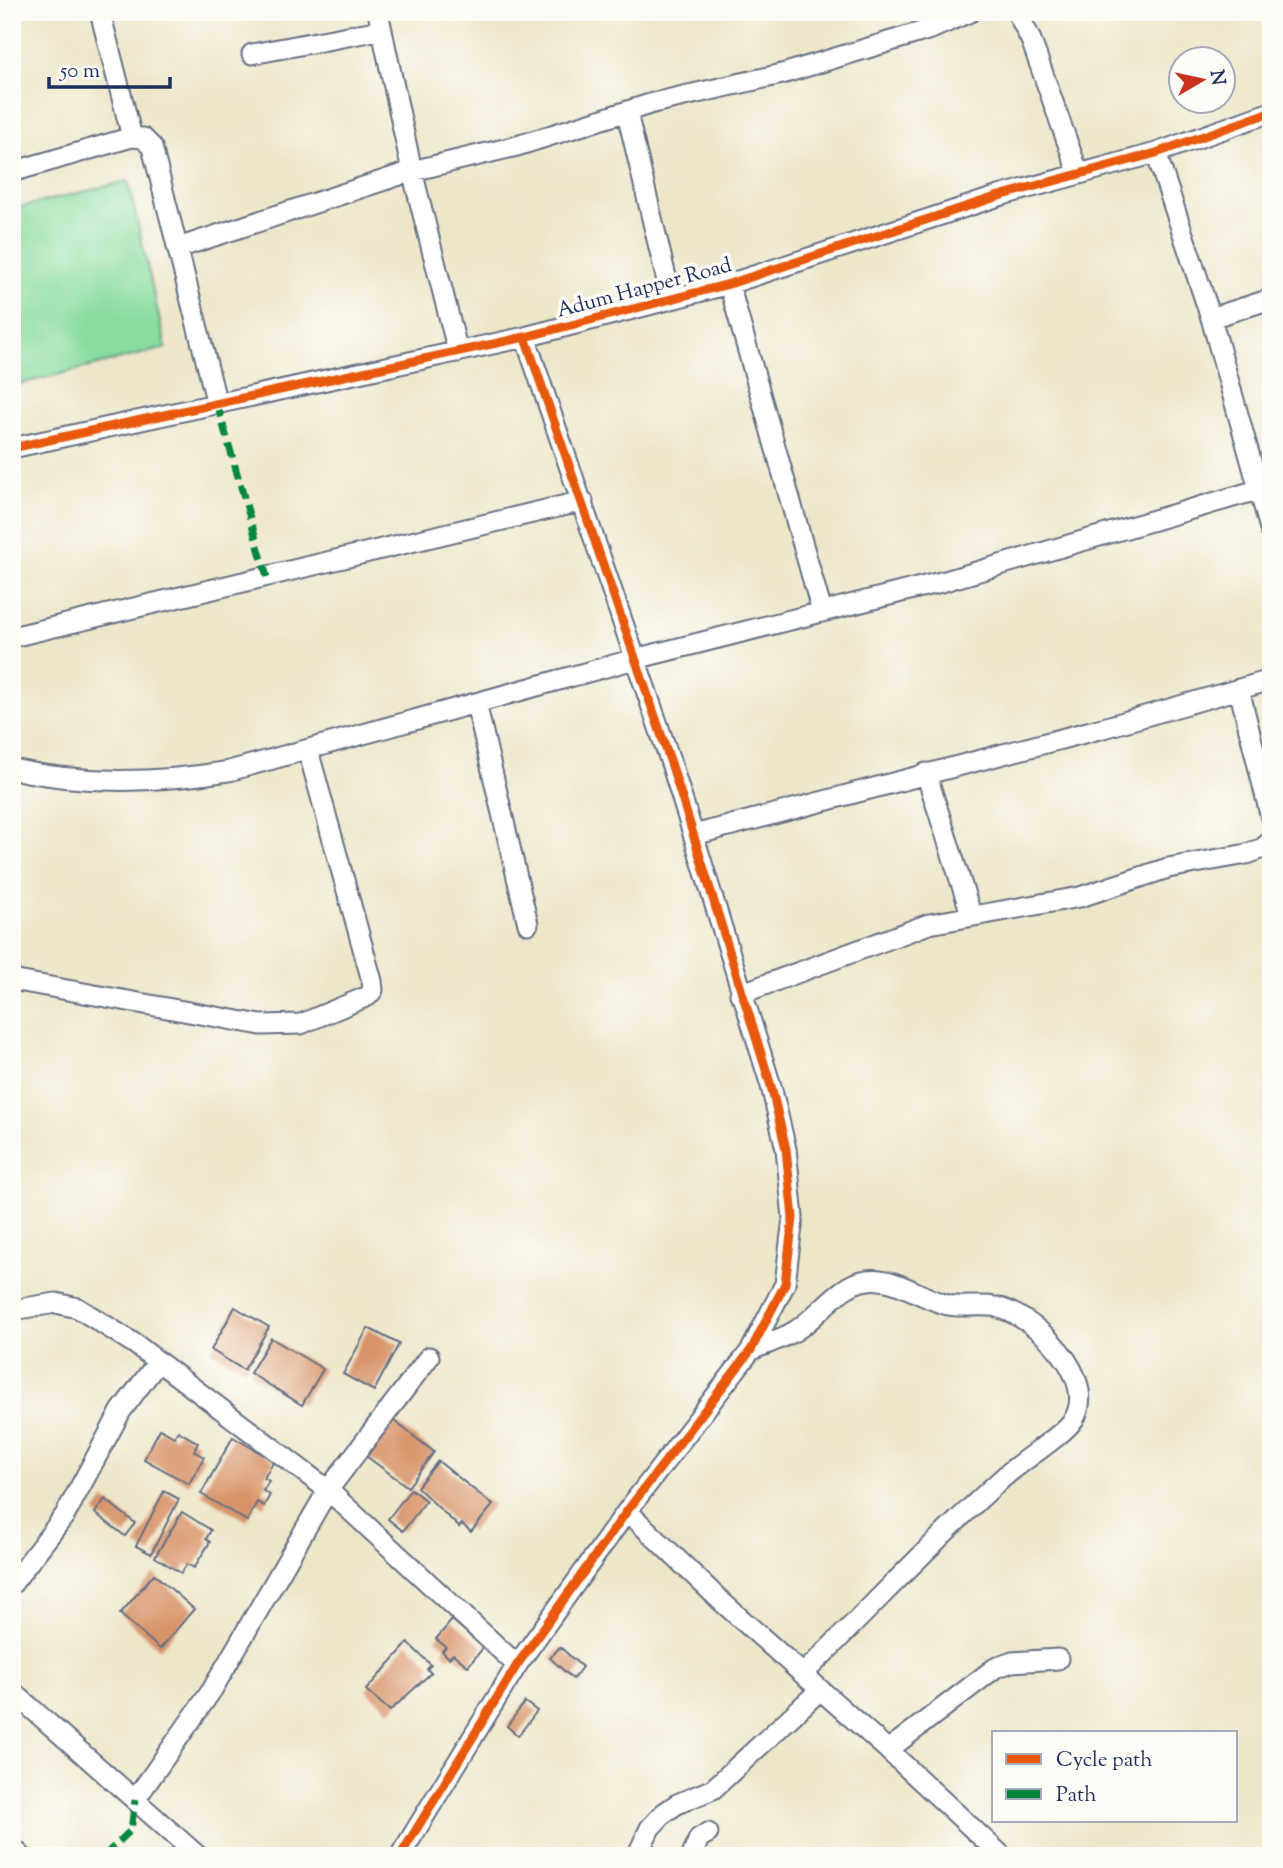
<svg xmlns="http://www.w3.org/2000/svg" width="1283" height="1868" viewBox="0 0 1283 1868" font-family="'Sorts Mill Goudy',serif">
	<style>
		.green { fill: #88dc9f; stroke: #52867e; stroke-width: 2 }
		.building { fill: #d89368 }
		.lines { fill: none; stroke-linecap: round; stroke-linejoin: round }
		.minor-casing { stroke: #656f83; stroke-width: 23 }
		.minor { stroke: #fff; stroke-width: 19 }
		.quiet { stroke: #00873e; stroke-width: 7; stroke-dasharray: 14 7; stroke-linecap: butt }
		.cycleway-casing { stroke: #fdfcf7; stroke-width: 13 }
		.cycleway { stroke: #e8590c; stroke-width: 9 }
		.labels { text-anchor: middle; stroke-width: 7; stroke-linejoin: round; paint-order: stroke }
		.street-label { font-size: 21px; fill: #1b2f5e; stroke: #fdfcf7 }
	</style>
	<rect width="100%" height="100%" fill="#fdfcf7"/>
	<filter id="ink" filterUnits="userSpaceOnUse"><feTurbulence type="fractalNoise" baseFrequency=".0143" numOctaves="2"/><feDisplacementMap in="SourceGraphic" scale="14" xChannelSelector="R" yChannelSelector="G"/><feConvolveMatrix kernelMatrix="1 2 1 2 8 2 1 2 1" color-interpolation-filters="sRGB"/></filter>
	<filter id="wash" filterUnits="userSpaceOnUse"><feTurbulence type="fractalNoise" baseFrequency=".00686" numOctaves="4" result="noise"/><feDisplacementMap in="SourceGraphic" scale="28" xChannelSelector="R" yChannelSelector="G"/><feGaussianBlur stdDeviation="1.57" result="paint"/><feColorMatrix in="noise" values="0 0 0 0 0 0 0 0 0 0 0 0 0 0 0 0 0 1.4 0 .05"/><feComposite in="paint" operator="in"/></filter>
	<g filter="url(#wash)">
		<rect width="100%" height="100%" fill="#eee6c9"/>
		<path class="green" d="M128,181L166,348L12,386V209Z"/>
		<g id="blocks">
			<path class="building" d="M235,1307L269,1327L244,1370L211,1350Z
				M368,1328L399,1344L374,1391L343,1374Z
				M271,1338L323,1369L302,1405L250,1373Z
				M393,1420L434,1452L408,1487L366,1456Z
				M160,1429L174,1437L178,1431L198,1443L194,1451L204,1457L189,1484L144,1459Z
				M233,1437L274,1461L264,1478L269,1481L263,1491L270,1495L264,1506L257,1502L247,1521L201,1494Z
				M438,1461L493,1505L471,1532L462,1524L459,1527L417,1487Z
				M411,1489L426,1501L403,1531L388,1519Z
				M164,1491L179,1499L151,1554L136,1546Z
				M105,1499L135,1523L125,1536L95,1513Z
				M182,1512L211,1530L206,1539L210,1542L194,1568L187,1564L181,1573L155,1557Z
				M154,1574L194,1609L160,1649L120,1614Z
				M452,1620L484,1647L468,1666L453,1654L449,1658L442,1651L446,1647L436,1639Z
				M408,1643L431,1665L427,1669L431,1673L390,1711L366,1690Z
				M560,1647L582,1667L573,1679L550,1658Z
				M525,1702L537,1711L518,1736L507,1726Z"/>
		</g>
	</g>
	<g filter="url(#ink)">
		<use href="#blocks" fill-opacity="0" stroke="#656f83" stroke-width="2"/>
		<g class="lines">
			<defs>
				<path id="minor" d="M100,12L132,137
					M378,12L412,171L458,352
					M1017,12L1031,40L1078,172
					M252,54L380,30
					M627,113L671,298
					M1156,153L1211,318L1271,532
					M12,172L132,137L143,138L152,147L217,404
					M178,248L412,171L517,146L653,103L782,74L931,29L970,12
					M729,284L822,612
					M1211,318L1271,299
					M12,448L525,337L729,284L999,196L1156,153L1271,112
					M12,637L583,501
					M1239,689L1271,818
					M476,703L528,924
					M12,769C84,785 157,783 229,771L635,659L945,581L1271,486
					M926,773L971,914
					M694,835L1103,728L1271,680
					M12,980L261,1025L301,1024L368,996L373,990L372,981L308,750
					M740,994L929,924L1080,897L1168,868L1247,854L1263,848L1271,841
					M12,1310L56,1303L78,1308L135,1344L328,1490L517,1665
					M751,1350C766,1344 782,1339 795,1331C820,1316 838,1284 867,1280C895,1276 922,1299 948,1305C963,1308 980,1304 996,1307C1035,1316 1099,1377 1074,1419C1064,1435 1021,1461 1005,1476C935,1538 871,1608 804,1673
					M627,1511L722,1602L888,1750L995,1668L1012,1662L1058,1659
					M12,1584L65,1515L121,1411L158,1362
					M12,1691L198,1856
					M888,1750L1002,1856
					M135,1800L212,1690L328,1490L429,1357
					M12,1847L21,1856
					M400,1856L517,1665L627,1511L751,1350L785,1284L793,1218L786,1149L771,1086L672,766L525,337
					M637,1856L650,1828L664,1813L677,1804L713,1789L820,1690
					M692,1856L699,1838L708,1833"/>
			</defs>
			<use href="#minor" class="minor-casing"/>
			<use href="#minor" class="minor"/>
			<path class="quiet" d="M217,404L267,577
				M104,1856L131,1830L135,1800"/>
			<defs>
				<path id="cycleway" d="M12,448L525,337L729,284L999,196L1156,153L1271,112
					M400,1856L517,1665L627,1511L751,1350L785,1284L793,1218L786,1149L771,1086L672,766L525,337"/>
			</defs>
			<use href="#cycleway" class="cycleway-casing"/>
			<use href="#cycleway" class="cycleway"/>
		</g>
	</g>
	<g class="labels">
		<g class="street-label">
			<text transform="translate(644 287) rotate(-15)" y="7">Adum Happer Road</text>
		</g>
	</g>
	<rect width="1283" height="1868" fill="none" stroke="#fdfcf7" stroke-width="42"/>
	<rect x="992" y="1731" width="245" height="91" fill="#fdfcf7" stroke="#a3aaba" stroke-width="2"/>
	<rect x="1006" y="1754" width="35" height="10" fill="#e8590c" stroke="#a3aaba" stroke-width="2"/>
	<text x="1056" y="1766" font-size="21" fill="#1b2f5e">Cycle path</text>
	<rect x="1006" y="1789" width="35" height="10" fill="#00873e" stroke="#a3aaba" stroke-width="2"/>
	<text x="1056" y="1801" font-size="21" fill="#1b2f5e">Path</text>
	<g transform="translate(1202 80) rotate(81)"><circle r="33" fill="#fdfcf7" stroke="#a3aaba" stroke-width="2"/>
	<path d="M0-5L12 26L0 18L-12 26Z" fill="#c8321e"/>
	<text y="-10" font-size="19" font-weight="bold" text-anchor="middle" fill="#1b2f5e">N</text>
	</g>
	<path d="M49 77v10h121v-10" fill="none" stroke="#1b2f5e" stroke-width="3.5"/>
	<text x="60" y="77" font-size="21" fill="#1b2f5e" stroke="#fdfcf7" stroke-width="5" paint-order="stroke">50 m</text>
</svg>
